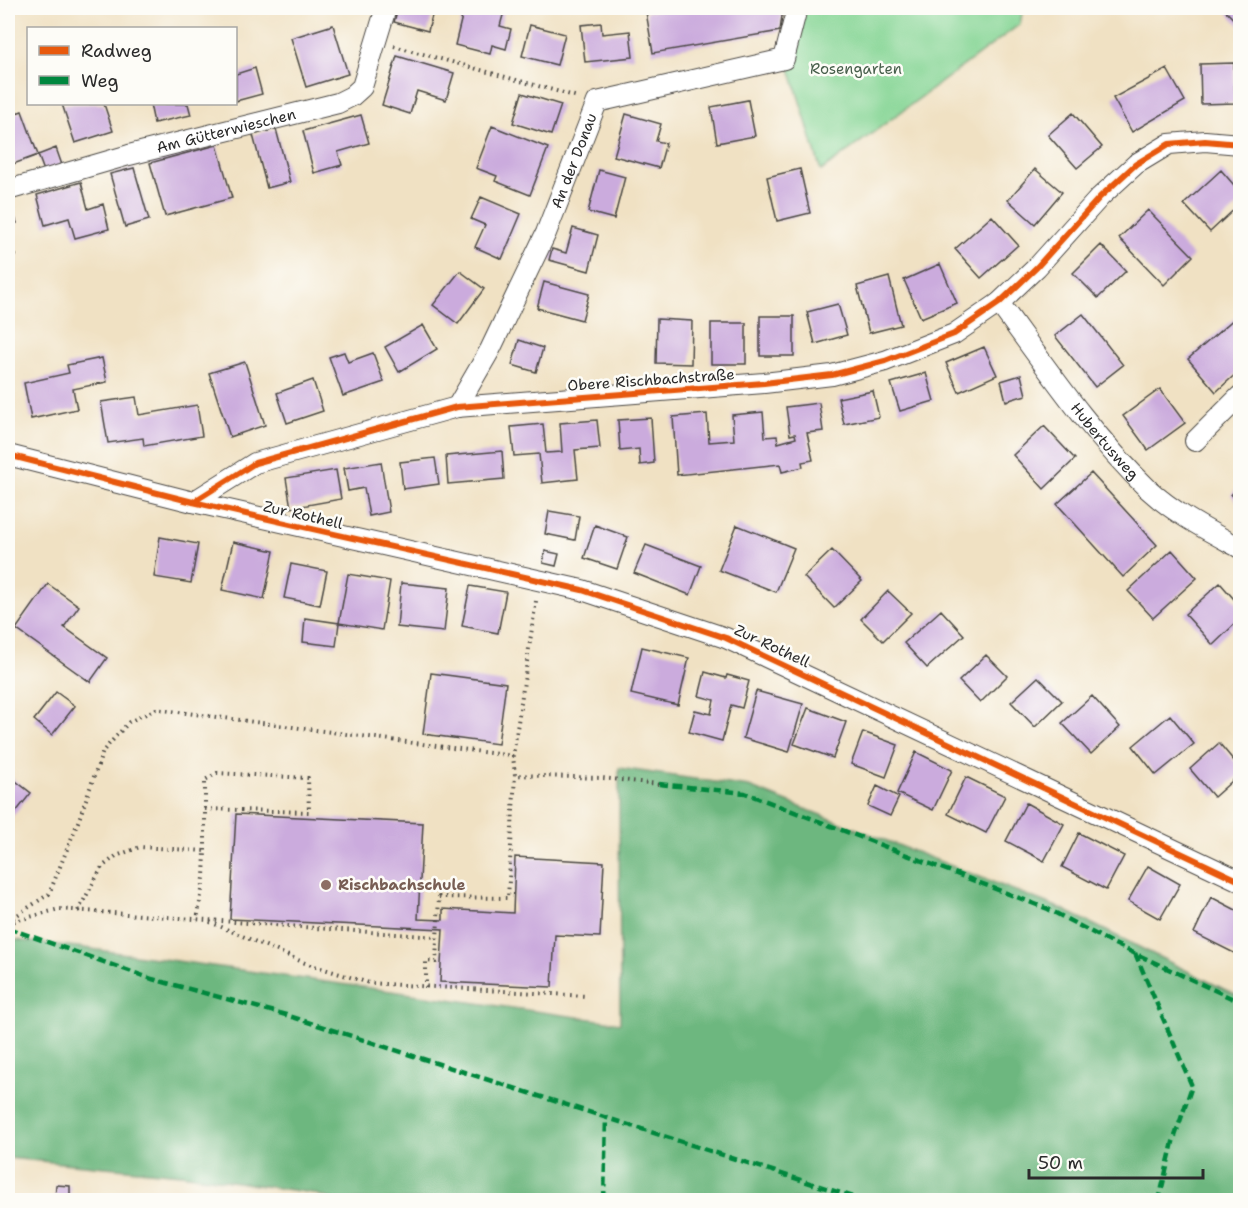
<svg xmlns="http://www.w3.org/2000/svg" width="1248" height="1208" viewBox="0 0 1248 1208" font-family="'Shantell Sans',sans-serif">
	<style>
		.green { fill: #87d696; stroke: #598060; stroke-width: 1.5 }
		.forest { fill: #6db77f; stroke: #4c7155; stroke-width: 1.5 }
		.building { fill: #cbabdd }
		.lines { fill: none; stroke-linecap: round; stroke-linejoin: round }
		.minor-casing { stroke: #494642; stroke-width: 22 }
		.path { stroke: #494642; stroke-width: 4; stroke-dasharray: 1.5 4.5; stroke-linecap: butt }
		.minor { stroke: #fff; stroke-width: 20 }
		.quiet { stroke: #00873e; stroke-width: 4.5; stroke-dasharray: 9 4.5; stroke-linecap: butt }
		.cycleway-casing { stroke: #fdfcf7; stroke-width: 10 }
		.cycleway { stroke: #e8590c; stroke-width: 6 }
		.education-dot { fill: #8d6e63; stroke: #fdfcf7; stroke-width: 2 }
		.labels { text-anchor: middle; stroke-width: 5; stroke-linejoin: round; paint-order: stroke }
		.park-label { font-size: 15px; fill: #475e4b; stroke: #fdfcf7 }
		.street-label { font-size: 15px; fill: #2b2b2b; stroke: #fdfcf7 }
		.education-label { font-size: 15px; font-weight: bold; fill: #785e54; stroke: #fdfcf7; text-anchor: start }
	</style>
	<rect width="100%" height="100%" fill="#fdfcf7"/>
	<filter id="ink" filterUnits="userSpaceOnUse"><feTurbulence type="fractalNoise" baseFrequency=".0167" numOctaves="2"/><feDisplacementMap in="SourceGraphic" scale="12" xChannelSelector="R" yChannelSelector="G"/><feConvolveMatrix kernelMatrix="1 2 1 2 8 2 1 2 1" color-interpolation-filters="sRGB"/></filter>
	<filter id="wash" filterUnits="userSpaceOnUse"><feTurbulence type="fractalNoise" baseFrequency=".008" numOctaves="4" result="noise"/><feDisplacementMap in="SourceGraphic" scale="24" xChannelSelector="R" yChannelSelector="G"/><feGaussianBlur stdDeviation="1.35" result="paint"/><feColorMatrix in="noise" values="0 0 0 0 0 0 0 0 0 0 0 0 0 0 0 0 0 1.4 0 .05"/><feComposite in="paint" operator="in"/></filter>
	<g filter="url(#wash)">
		<rect width="100%" height="100%" fill="#f0e1c3"/>
		<path class="green" d="M800,8H1023L1020,24L821,171L788,62Z"/>
		<path class="forest" d="M619,768L749,787L1062,909L1240,997V1200H334L312,1193L181,1174L8,1158V939L77,947L620,1023Z"/>
		<g id="blocks">
			<path class="building" d="M398,8H434L428,31L394,22Z
				M464,8H505L500,26L511,29L506,49L492,45L490,54L455,45Z
				M676,8H783L780,31L653,53L646,12Z
				M1223,8H1240V26Z
				M601,23L602,34L630,31L633,57L585,62L581,25Z
				M333,25L348,74L306,87L291,38Z
				M530,25L565,34L557,65L522,56Z
				M397,56L454,73L446,100L417,91L410,114L382,105Z
				M1234,63L1235,103L1201,104L1200,64Z
				M255,68L262,94L236,101V74Z
				M1167,69L1185,101L1132,132L1113,98Z
				M522,93L561,105L551,135L513,123Z
				M748,100L755,136L717,143L711,107Z
				M62,104H104L113,131L75,143Z
				M150,104H188L191,115L154,123Z
				M22,111L38,155L56,148L62,165L44,171L38,155L8,166V116Z
				M1073,113L1102,147L1077,168L1048,135Z
				M626,114L661,124L656,141L666,143L659,168L614,156Z
				M361,115L369,143L338,152L342,165L314,173L303,131Z
				M492,126L548,148L530,195L495,181L497,176L476,168Z
				M276,129L290,182L267,188L253,135Z
				M217,145L232,198L165,216L150,163Z
				M134,168L149,220L125,227L110,174Z
				M800,169L810,213L777,221L767,177Z
				M1035,169L1062,192L1035,224L1008,200Z
				M599,170L625,177L614,219L588,212Z
				M1221,170L1240,192V204L1210,232L1184,204Z
				M81,182L88,209L103,204L109,229L75,238L69,218L45,225L37,195Z
				M481,197L521,214L502,259L475,247L485,225L471,219Z
				M10,203L17,223L8,226V204Z
				M1148,210L1193,256L1164,285L1119,238Z
				M992,216L1018,245L981,278L955,249Z
				M573,228L598,235L589,271L549,260L552,249L566,253Z
				M8,232L16,256L8,258Z
				M1101,245L1126,271L1098,298L1073,273Z
				M940,264L957,303L921,318L904,280Z
				M460,271L484,289L458,324L433,305Z
				M889,277L901,325L869,333L857,286Z
				M544,282L589,294L582,320L537,308Z
				M838,304L847,335L815,344L807,312Z
				M1083,314L1123,365L1095,387L1055,336Z
				M760,316H794V356H760Z
				M1236,317L1240,323V370L1216,392L1188,359Z
				M657,319L692,321L691,364L656,363Z
				M711,323H746V364H711Z
				M423,325L437,349L399,372L385,347Z
				M519,340L543,348L536,372L512,365Z
				M984,347L997,375L959,392L946,363Z
				M344,352L348,362L373,353L384,382L343,396L329,357Z
				M102,358L107,382L73,389L77,409L31,419L24,383L69,373L67,365Z
				M245,362L265,425L230,437L209,373Z
				M926,373L934,401L900,411L891,383Z
				M1021,375L1026,395L1006,401L1001,381Z
				M313,380L323,411L287,423L277,393Z
				M1160,389L1185,423L1148,450L1123,416Z
				M873,391L879,417L844,424L838,398Z
				M136,397L139,415L197,405L202,436L144,446L143,438L108,443L101,402Z
				M819,403L823,431L807,433L813,460L802,462L803,467L782,472L780,464L677,475L673,417L707,414L709,442L734,440L732,415L763,412L765,437L777,436L778,443L796,438L795,434L790,435L786,407Z
				M651,418L654,463L640,465L639,449L620,451L618,420Z
				M597,420L600,448L575,450L578,479L542,483L539,454L514,456L511,427L543,424L546,453L562,452L560,423Z
				M1044,426L1075,459L1044,489L1013,455Z
				M502,451L504,479L448,484L446,456Z
				M435,458L439,484L403,489L400,462Z
				M381,462L389,512L369,516L364,488L348,491L344,468Z
				M336,470L341,499L291,508L286,478Z
				M1091,473L1157,545L1123,577L1057,504Z
				M1240,485V505L1231,495Z
				M549,511L579,516L575,540L545,534Z
				M595,525L628,537L617,569L584,558Z
				M737,525L794,548L776,592L719,570Z
				M160,537L198,544L191,583L154,577Z
				M233,542L274,551L264,599L222,590Z
				M646,545L701,566L690,595L634,573Z
				M832,550L862,581L834,608L804,577Z
				M1172,550L1197,578L1153,618L1128,591Z
				M545,551L559,554L556,566L543,563Z
				M291,564L327,571L320,605L284,598Z
				M348,574L390,581L382,630L339,623Z
				M401,583L449,588L444,632L397,627Z
				M1220,583L1240,606V619L1213,645L1185,614Z
				M48,584L79,606L64,627L107,658L90,682L16,629Z
				M470,586L506,592L498,633L462,626Z
				M888,591L911,613L883,641L861,619Z
				M941,610L964,635L927,668L904,643Z
				M305,618L339,623L336,646L303,642Z
				M642,647L689,658L678,705L631,694Z
				M986,655L1007,676L980,703L959,681Z
				M705,672L726,678L727,675L749,681L742,708L731,705L722,741L689,732L695,710L711,714L714,700L699,696Z
				M431,673L506,683L498,744L423,734Z
				M1038,677L1062,701L1035,727L1011,702Z
				M756,691L803,704L789,752L743,738Z
				M56,692L75,706L52,735L34,720Z
				M1092,696L1120,727L1091,754L1062,723Z
				M808,708L846,722L833,758L794,744Z
				M1170,715L1194,744L1156,775L1133,746Z
				M863,732L898,745L886,777L851,764Z
				M1219,743L1240,768V774L1214,797L1190,769Z
				M916,752L952,770L933,810L897,793Z
				M8,775L31,793L8,822Z
				M966,777L1005,796L986,833L948,814Z
				M877,786L899,797L890,816L868,806Z
				M1026,803L1064,824L1044,861L1006,841Z
				M236,814L423,823L418,919L443,920V909L513,913L515,857L604,862L600,937L555,935L552,987L440,982L443,929L230,919Z
				M1079,833L1124,856L1106,890L1062,867Z
				M1148,866L1180,884L1160,919L1128,901Z
				M1211,897L1240,912V956L1194,933Z
				M56,1185L70,1186V1200H55Z"/>
		</g>
	</g>
	<g filter="url(#ink)">
		<use href="#blocks" fill-opacity="0" stroke="#494642" stroke-width="1.5"/>
		<g class="lines">
			<defs>
				<g id="minor">
					<path id="s1" d="M8,190L129,155L338,103L352,96L362,87L386,8"/>
					<path id="s2" d="M999,303C1046,367 1091,434 1148,489C1175,514 1209,531 1240,548"/>
					<path id="s3" d="M457,407L490,350L546,233L597,102L784,59L797,8"/>
					<path d="M1195,441L1240,396"/>
					<path d="M8,455L193,502L582,590L726,638L1240,881"/>
					<path d="M193,502L255,463L457,407L764,383L832,375L885,361L954,334L999,303L1037,267L1100,197L1136,164L1169,144L1205,141L1240,144"/>
				</g>
			</defs>
			<use href="#minor" class="minor-casing"/>
			<path class="path" d="M394,46L578,97
				M536,601L513,756L515,775L602,778L659,784
				M205,809L309,812L308,778L217,773L205,780V851
				M78,911L102,867L116,856L140,847L205,851L204,878L197,920
				M8,921L49,894L78,822L103,751L129,722L156,709L513,756
				M210,922L305,963L369,983L586,996
				M8,923L59,909L437,937
				M426,988V961L436,962L439,897L508,898L515,775"/>
			<use href="#minor" class="minor"/>
			<path class="quiet" d="M659,784L745,793L1048,909L1110,942L1240,1002
				M8,928L152,979L286,1015L863,1200
				M1135,953L1192,1086L1173,1142L1159,1200
				M604,1200L606,1117"/>
			<defs>
				<path id="cycleway" d="M8,455L193,502L582,590L726,638L1240,881
					M193,502L255,463L457,407L764,383L832,375L885,361L954,334L999,303L1037,267L1100,197L1136,164L1169,144L1205,141L1240,144"/>
			</defs>
			<use href="#cycleway" class="cycleway-casing"/>
			<use href="#cycleway" class="cycleway"/>
		</g>
	</g>
	<circle class="education-dot" cx="326" cy="885" r="6"/>
	<g class="labels">
		<g class="park-label">
			<text x="856" y="74">Rosengarten</text>
		</g>
		<g class="street-label">
			<text dy="5" stroke="none"><textPath href="#s1" startOffset="226">Am Gütterwieschen</textPath></text>
			<text dy="5" stroke="none"><textPath href="#s3" startOffset="273">An der Donau</textPath></text>
			<text transform="translate(651 380) rotate(-4)" y="5">Obere Rischbachstraße</text>
			<text dy="5" stroke="none"><textPath href="#s2" startOffset="174">Hubertusweg</textPath></text>
			<text transform="translate(303 515) rotate(13)" y="5">Zur Rothell</text>
			<text transform="translate(772 646) rotate(25)" y="5">Zur Rothell</text>
		</g>
		<g class="education-label">
			<text x="338" y="890">Rischbachschule</text>
		</g>
	</g>
	<rect width="1248" height="1208" fill="none" stroke="#fdfcf7" stroke-width="30"/>
	<rect x="27" y="27" width="210" height="78" fill="#fdfcf7" stroke="#a9a8a5" stroke-width="1.5"/>
	<rect x="39" y="46" width="30" height="9" fill="#e8590c" stroke="#a9a8a5" stroke-width="1.5"/>
	<text x="81" y="57" font-size="18" fill="#2b2b2b">Radweg</text>
	<rect x="39" y="76" width="30" height="9" fill="#00873e" stroke="#a9a8a5" stroke-width="1.5"/>
	<text x="81" y="87" font-size="18" fill="#2b2b2b">Weg</text>
	<path d="M1029 1169v9h174v-9" fill="none" stroke="#2b2b2b" stroke-width="3"/>
	<text x="1038" y="1169" font-size="18" fill="#2b2b2b" stroke="#fdfcf7" stroke-width="4.5" paint-order="stroke">50 m</text>
</svg>
